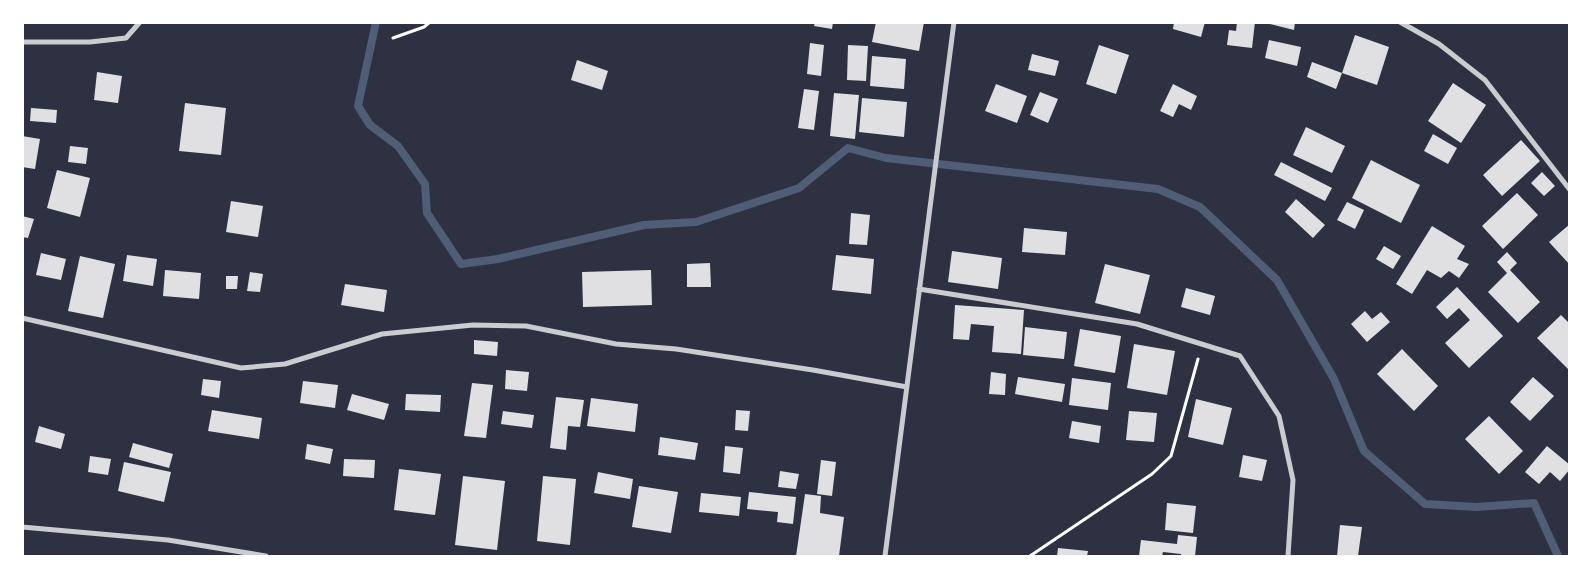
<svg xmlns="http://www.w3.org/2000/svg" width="1592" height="579" viewBox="0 0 1592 579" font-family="'Golos Text',sans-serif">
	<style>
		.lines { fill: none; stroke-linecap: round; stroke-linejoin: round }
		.stream { stroke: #4f5d75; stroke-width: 8 }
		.building { fill: #e0e0e3 }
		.path { stroke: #fff; stroke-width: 3 }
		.minor { stroke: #caccd0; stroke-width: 5 }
	</style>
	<rect width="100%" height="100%" fill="#2d3142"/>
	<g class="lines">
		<path class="stream" d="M376,22L358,106L370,125L398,146L425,184L427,213L461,264L498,259L644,225L696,222L799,188L848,148L886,158L1158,189L1200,207L1277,280L1334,379L1364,451L1425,504L1476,507L1534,503L1558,556"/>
	</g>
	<path class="building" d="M815,22H833L832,29L814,26Z
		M876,22H924L919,51L872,42Z
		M1174,22H1205L1201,37L1173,29Z
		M1237,22H1255L1252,48L1227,45L1229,30L1236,31Z
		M1262,22H1295L1294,30Z
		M1355,35L1389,47L1377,85L1342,73Z
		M1269,40L1301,47L1297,66L1265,58Z
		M810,43L824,45L821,76L807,74Z
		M848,45L868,46L866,81L847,80Z
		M1099,45L1129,55L1116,94L1086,84Z
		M1032,54L1059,61L1055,76L1028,70Z
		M872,56L906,59L904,89L870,86Z
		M577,60L608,71L602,90L571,80Z
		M1312,62L1342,73L1336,89L1307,77Z
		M97,72L122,76L118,103L94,100Z
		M1453,83L1486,105L1461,143L1428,121Z
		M996,84L1027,96L1017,123L985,111Z
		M1173,84L1197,96L1191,110L1179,104L1173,117L1160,111Z
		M804,89L819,91L814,130L798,128Z
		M1040,92L1058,99L1048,123L1030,115Z
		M834,93L859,95L855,139L830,136Z
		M862,98L907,102L904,137L859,132Z
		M185,103L226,108L221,155L179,151Z
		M31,108L57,110L56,123L30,121Z
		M1306,127L1345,146L1332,173L1293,155Z
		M1433,134L1457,148L1448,164L1424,151Z
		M22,136L40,139L35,169L22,167Z
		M1521,140L1540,161L1502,196L1483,175Z
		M70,146L88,148L86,164L68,162Z
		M1371,160L1420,185L1401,223L1352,198Z
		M1281,162L1332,188L1325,201L1274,175Z
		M57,170L90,178L80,217L47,208Z
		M1542,172L1555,186L1544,196L1531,183Z
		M1517,193L1538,215L1503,249L1482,226Z
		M1296,199L1325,225L1313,238L1285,212Z
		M231,201L263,206L258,237L226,232Z
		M1347,202L1364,210L1355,229L1337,220Z
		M851,213L870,215L867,245L849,244Z
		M22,216L34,219L28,238L22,237Z
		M1570,224V265L1549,242Z
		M1432,226L1465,246L1457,259L1469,264L1459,278L1449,271L1441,278L1427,270L1412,294L1396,284Z
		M1024,228L1067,232L1065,255L1022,252Z
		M1384,246L1401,256L1393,269L1376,259Z
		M952,251L1002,258L998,289L948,282Z
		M1507,252L1517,263L1510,270L1540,302L1518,323L1488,292L1507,273L1497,262Z
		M41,253L66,259L61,280L36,275Z
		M127,255L157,259L153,286L123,281Z
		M836,255L874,259L871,294L832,290Z
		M80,256L115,264L103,318L68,311Z
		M710,263L711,287H687V264Z
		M1105,264L1150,275L1140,314L1095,303Z
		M165,270L201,273L199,299L163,296Z
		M651,270L652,305L583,307L582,272Z
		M250,272L263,274L260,292L247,291Z
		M226,276H238L237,289H226Z
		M345,284L387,290L384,312L341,305Z
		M1457,287L1503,336L1469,368L1445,343L1470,320L1459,308L1447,319L1436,307Z
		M1186,288L1215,296L1210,315L1181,307Z
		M955,305L1024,310L1021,354L992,352L994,326L971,324L969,340L953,339Z
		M1365,311L1372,319L1381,312L1390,322L1367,342L1351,324Z
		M1561,315L1570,324V371L1537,338Z
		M1025,327L1067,332L1064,359L1023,355Z
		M1080,329L1121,336L1115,373L1074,366Z
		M474,340L498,342L497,356L474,354Z
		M1134,344L1175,351L1167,395L1127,388Z
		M1402,349L1438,386L1414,411L1377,374Z
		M506,370L529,372L527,391L505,389Z
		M991,372L1006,374L1005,395L989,394Z
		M1018,377L1065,384L1062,402L1015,394Z
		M1533,377L1554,396L1530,421L1510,402Z
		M1072,378L1111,383L1108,410L1069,405Z
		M203,379L221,381L219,398L201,395Z
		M303,381L338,385L335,408L300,403Z
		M472,383L493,385L486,438L464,436Z
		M352,394L389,404L384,420L347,410Z
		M406,394L441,395L440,412L405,410Z
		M556,397L584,400L580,427L568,426L566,450L550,448Z
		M591,398L638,404L635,432L587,426Z
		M1196,399L1232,408L1223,445L1188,437Z
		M212,410L262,418L259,439L208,431Z
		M736,410L750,411L748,431L735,430Z
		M503,411L534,415L532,428L501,424Z
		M1129,411L1157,413L1154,442L1126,440Z
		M1489,416L1523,451L1499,474L1465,439Z
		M1072,421L1101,426L1099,443L1069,438Z
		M39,426L65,434L61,449L35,442Z
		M660,437L698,443L695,460L658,455Z
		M133,443L173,454L169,468L129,457Z
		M307,444L333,449L330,464L305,459Z
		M725,446L743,448L740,474L723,472Z
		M1547,446L1570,465V469L1560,481L1550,472L1539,484L1525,472Z
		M1243,455L1267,460L1262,481L1239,477Z
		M90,456L111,459L108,475L88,472Z
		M344,459L375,460L374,478L343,476Z
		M821,460L836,462L832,496L817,494Z
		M124,462L171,472L164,502L118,491Z
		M399,469L441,474L435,515L394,510Z
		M780,471L799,474L796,489L778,487Z
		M598,472L633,479L630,499L594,493Z
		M463,476L505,481L497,550L455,545Z
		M543,476L576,479L570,545L537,541Z
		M639,486L678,492L671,533L632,527Z
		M749,492L796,497L793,524L777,522L778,512L747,509Z
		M701,493L741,497L739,516L699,512Z
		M805,494L821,496L820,513L844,517L839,556H796Z
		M1167,503L1196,506L1193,533L1165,530Z
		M1340,525L1362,527L1358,556H1337Z
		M1178,535L1197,537L1195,556H1181V554L1163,552L1162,556H1139L1141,540L1177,544Z
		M1058,548L1088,551L1087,556H1057Z"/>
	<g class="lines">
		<path class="path" d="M393,38L424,27L430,22
			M1030,556L1152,474L1171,456L1198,359"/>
		<path class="minor" d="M1400,22L1439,44L1485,80L1570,190
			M22,42H90L126,38L140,22
			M919,289L1137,324L1240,356L1279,416L1293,480L1288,556
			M22,318L241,368L285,364L382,334L473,325L526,326L616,344L676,349L813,370L907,387
			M22,527L168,540L266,556
			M885,556L954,22"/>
	</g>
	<rect width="1592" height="579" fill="none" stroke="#ffffff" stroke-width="48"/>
</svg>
